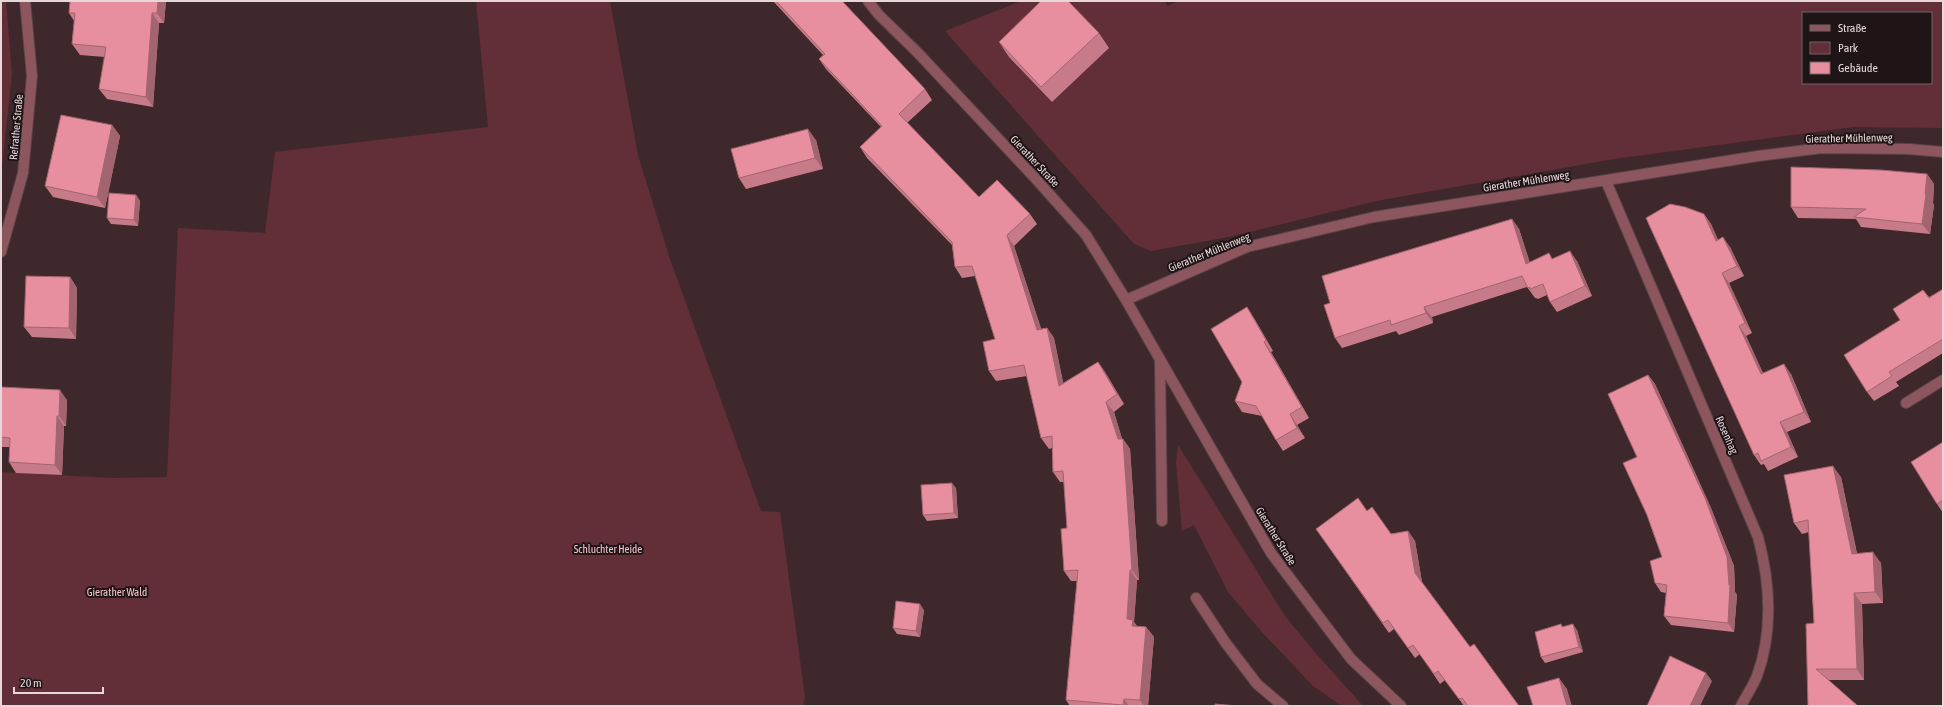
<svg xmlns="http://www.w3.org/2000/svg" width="1944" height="707" viewBox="0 0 1944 707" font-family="'Asap Condensed',sans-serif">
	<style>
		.green { fill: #622e38; fill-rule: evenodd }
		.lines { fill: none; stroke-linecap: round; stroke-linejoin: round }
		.minor-casing { stroke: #5a4448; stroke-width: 12 }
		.minor { stroke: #8d555e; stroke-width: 10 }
		.wall { fill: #c77b88 }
		.shaded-wall { fill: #a2646f }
		.building { fill: #e78f9e; stroke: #a2646f }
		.labels { text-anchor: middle; stroke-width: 4; stroke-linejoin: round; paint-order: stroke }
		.street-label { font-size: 11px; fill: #e7d7d9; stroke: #1f1416 }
		.park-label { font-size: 11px; fill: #f8c7ce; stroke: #1f1416 }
	</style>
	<rect width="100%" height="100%" fill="#3f282c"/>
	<path class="green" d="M1,1H6L12,74L1,176Z
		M476,1H610L638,155L670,259L761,511L780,512L805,697L803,706H1V472L111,478L167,477L178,228L265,233L275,152L488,127Z
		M1021,1H1165L1167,6L1179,1H1943V128L1853,127L1614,159L1376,201L1229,237L1151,251L1134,244L945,31ZM1803,13H1931V83H1803Z
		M1178,445L1285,616L1313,650L1363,706H1342L1313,686L1260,630L1228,592L1194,525L1182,531L1176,463Z"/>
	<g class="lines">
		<defs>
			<path id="minor" d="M868,1L879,15L918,53L1035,178L1086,235L1126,300L1271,553L1351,659L1401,706
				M1606,181L1758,537C1770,582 1773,632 1757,676C1753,686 1746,696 1741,706
				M1,252L23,173L32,76L25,1
				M1126,300L1247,247L1374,217L1758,156L1822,148L1909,149L1943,152
				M1160,359L1162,521
				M1906,403L1943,380
				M1196,598L1225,642L1257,684L1283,706"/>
		</defs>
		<use href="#minor" class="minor-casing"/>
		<use href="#minor" class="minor"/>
	</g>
	<path class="wall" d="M166,1L164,23H159L153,107L107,99L99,89L105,57L80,55L72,44L74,21L69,13Z
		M773,1H842L925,89L932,100L907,123L979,197L1030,214L1037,224L1014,246L1041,329L1047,328L1054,338L1063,383L1098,362L1105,372L1124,404L1114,412L1122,439H1123L1130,449L1139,580H1137L1134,622L1137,626L1146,627L1154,637L1148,706H1070L1066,700L1077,581H1071L1064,571L1067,528L1064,482H1060L1053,472L1052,448L1049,449L1041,438L1027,376L996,381L989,371L995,339L975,276L962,278L955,267L952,245L867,158L860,147L881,127L826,69L819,59L823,55Z
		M1099,33L1109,48L1052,102L1009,57L999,42Z
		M112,125L120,136L105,208L53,197L45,186Z
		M816,140L823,169L746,189L739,178Z
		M1927,174L1934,184L1933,203L1934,205L1930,234L1861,227L1856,219L1798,218L1791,207Z
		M136,195L140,201L138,226L111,224L107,218Z
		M1704,214L1711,224L1718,240L1730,247L1744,276L1729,283L1752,333L1746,336L1763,373L1791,374L1811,422L1787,432L1798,457L1768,471L1764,464L1761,465L1754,455Z
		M1512,219L1519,229L1530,263L1553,259L1577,261L1592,296L1557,312L1550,302L1547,295L1538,299L1536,298H1535L1527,287L1432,317L1433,323L1399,335L1396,331L1342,348L1335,338L1330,303Z
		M70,277L77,288L76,339L32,337L24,327Z
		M1943,289V353L1896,382L1899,386L1874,401L1867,392L1923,290L1929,297Z
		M1254,318L1273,351L1271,352L1309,418L1297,425L1305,438L1283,451L1276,440L1262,416L1242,412L1235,401L1242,382Z
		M1648,375L1655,384L1711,508L1734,566L1735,592L1737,595L1734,632L1671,625L1664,616L1666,593L1661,592L1655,583L1662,557L1647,515L1637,457Z
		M1,387L67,400L66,426H64L62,475L16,473L9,462L10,447H1Z
		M1943,442V513L1937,504Z
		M1841,477L1857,553L1881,563L1883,603L1862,604L1864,680H1828L1808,706L1814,623L1809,532L1802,534L1794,523Z
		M956,488L958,518L927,521L923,515Z
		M1367,511L1391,534L1408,531L1415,541L1422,582L1470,647L1519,706H1464L1445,680L1440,684L1420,654L1415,658L1394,629L1389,633L1316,529Z
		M924,610L920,637L897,634L893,628Z
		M1561,624L1563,627L1577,630L1583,652L1545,663L1541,657Z"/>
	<path class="shaded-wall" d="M158,1H166L164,23L157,13Z
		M152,13L159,23L153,107L146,97Z
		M112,125L120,136L105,208L97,197Z
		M808,129L816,140L823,169L815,158Z
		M1927,174L1934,184L1933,203L1934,205L1930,234L1922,224Z
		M136,195L140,201L138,226L134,220Z
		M1704,214L1711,224L1723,251L1716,241Z
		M1512,219L1519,229L1533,274L1526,264Z
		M1007,235L1014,246L1045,340L1037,330Z
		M1723,237L1730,247L1744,276L1737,266Z
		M1570,251L1577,261L1592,296L1585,286Z
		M1722,273L1729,283L1752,333L1745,323Z
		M70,277L77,288L76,339L69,328Z
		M1247,307L1254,318L1273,351L1266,340Z
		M1424,307L1432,317L1433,323L1426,313Z
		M1739,326L1746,336L1768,384L1761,374Z
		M1047,328L1054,338L1066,396L1059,386Z
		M1264,342L1271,352L1309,418L1302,407Z
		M1098,362L1105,372L1124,404L1117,394Z
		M1784,364L1791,374L1811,422L1804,412Z
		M1648,375L1655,384L1711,508L1734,566L1735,592L1737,595L1734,632L1728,623L1729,585Z
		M60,390L67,400L66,426L59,416Z
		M1106,402L1114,412L1123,442V439L1130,449L1139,580L1132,570L1118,439Z
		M1290,414L1297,425L1305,438L1297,428Z
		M57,416L64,426L62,475L55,465Z
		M1780,422L1787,432L1798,457L1791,447Z
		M1833,466L1841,477L1859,565L1852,554Z
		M952,483L956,488L958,518L954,513Z
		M1408,531L1415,541L1422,582L1415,573Z
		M1873,552L1881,563L1883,603L1875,592Z
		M1130,570L1137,580L1134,622L1140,630L1139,636L1127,619Z
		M1854,593L1862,604L1864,680L1857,669Z
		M920,604L924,610L920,637L916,631Z
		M1573,624L1577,630L1583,652L1579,647Z
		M1146,627L1154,637L1148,706H1144L1140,700Z
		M1706,673L1712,681L1700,706H1690Z
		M1559,678L1567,689L1572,706H1567Z
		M1124,699L1129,706H1124Z"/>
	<path class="building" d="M70,1H158L157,13H152L146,97L99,89L106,47L72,44L75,13H69Z
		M776,1H842L925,89L899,114L979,197L997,180L1030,214L1007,235L1037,330L1047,328L1059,386L1098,362L1117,394L1106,402L1118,439H1123L1132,570H1130L1127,619L1133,620L1132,626L1146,627L1140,700L1124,699L1123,705L1066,700L1078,570L1064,571L1061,529L1067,528L1063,471L1053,472L1052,436L1041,438L1024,365L989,371L983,342L995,339L972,266L955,267L952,242L860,147L882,126L819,59L825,54Z
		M1041,1H1068L1099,33L1041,87L999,42Z
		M61,115L112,125L97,197L45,186Z
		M808,129L815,158L739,178L731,149Z
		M1791,167L1881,170L1927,174L1925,194H1926L1922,224L1854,217L1866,209L1791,207Z
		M109,193L136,195L134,220L107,218Z
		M1670,204L1685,207L1704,214L1716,241L1723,237L1737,266L1722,273L1745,323L1739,326L1761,374L1784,364L1804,412L1780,422L1791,447L1761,461L1758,453L1754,455L1646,218Z
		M1512,219L1526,264L1549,253L1552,259L1570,251L1585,286L1550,302L1543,284L1530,289V287L1528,288L1522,276L1424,307L1426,313L1391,325L1390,320L1335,338L1324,305L1330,303L1322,276Z
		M26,276L70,277L69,328L24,327Z
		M1943,289V339L1889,372L1892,376L1867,392L1844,355L1900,320L1893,309L1923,290L1929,298Z
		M1247,307L1266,340L1264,342L1302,407L1290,414L1297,428L1276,440L1256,406L1235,401L1242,382L1211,329Z
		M1648,375L1705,498L1727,557L1729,585H1730L1728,623L1664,616L1667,585L1655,583L1650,561L1662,557L1647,515L1623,463L1637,457L1608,394Z
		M1,387L60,390L59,416H57L55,465L9,462L10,438L1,437Z
		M1943,442V500L1937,504L1911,462Z
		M1833,466L1852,554L1873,552L1875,592L1854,593L1857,669H1816L1858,706H1808L1806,624L1814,623L1808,520L1794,523L1784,475Z
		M952,483L954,513L923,515L921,485Z
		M1358,498L1367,511L1372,507L1391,534L1408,531L1415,573L1470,647L1474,644L1519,706H1468L1462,698L1459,699L1438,671L1434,674L1413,645L1408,648L1388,620L1383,623L1316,529Z
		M896,601L920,604L916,631L893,628Z
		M1561,624L1562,627L1573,624L1579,647L1541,657L1535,632Z
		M1670,656L1706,673L1690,706H1647Z
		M1559,678L1567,706H1533L1527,687Z
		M1215,704L1238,706H1215Z"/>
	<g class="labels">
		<g class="street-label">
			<text transform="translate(16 127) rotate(-85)" y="4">Refrather Straße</text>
			<text transform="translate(1849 138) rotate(-1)" y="4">Gierather Mühlenweg</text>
			<text transform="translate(1035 161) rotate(47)" y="4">Gierather Straße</text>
			<text transform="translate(1526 181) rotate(-9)" y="4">Gierather Mühlenweg</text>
			<text transform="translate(1209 252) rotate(-22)" y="4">Gierather Mühlenweg</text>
			<text transform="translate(1727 435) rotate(66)" y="4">Rosenhag</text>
			<text transform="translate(1276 536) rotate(58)" y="4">Gierather Straße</text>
		</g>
		<g class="park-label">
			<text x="608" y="553">Schluchter Heide</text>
			<text x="117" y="596">Gierather Wald</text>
		</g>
	</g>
	<rect width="1944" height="707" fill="none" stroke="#e7d7d9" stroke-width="4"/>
	<rect x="1802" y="12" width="130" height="72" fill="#1f1416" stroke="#6f6264"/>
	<rect x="1810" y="25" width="20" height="6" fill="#8d555e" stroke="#6f6264"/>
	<text x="1838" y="32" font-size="12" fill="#e7d7d9">Straße</text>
	<rect x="1810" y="42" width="20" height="12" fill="#622e38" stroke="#6f6264"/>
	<text x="1838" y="52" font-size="12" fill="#e7d7d9">Park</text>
	<rect x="1810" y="62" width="20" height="12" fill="#e78f9e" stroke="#6f6264"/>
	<text x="1838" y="72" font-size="12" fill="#e7d7d9">Gebäude</text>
	<path d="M14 687v6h89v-6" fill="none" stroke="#e7d7d9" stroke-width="2"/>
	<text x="20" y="687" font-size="12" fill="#e7d7d9" stroke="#1f1416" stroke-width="3" paint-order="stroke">20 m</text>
</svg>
